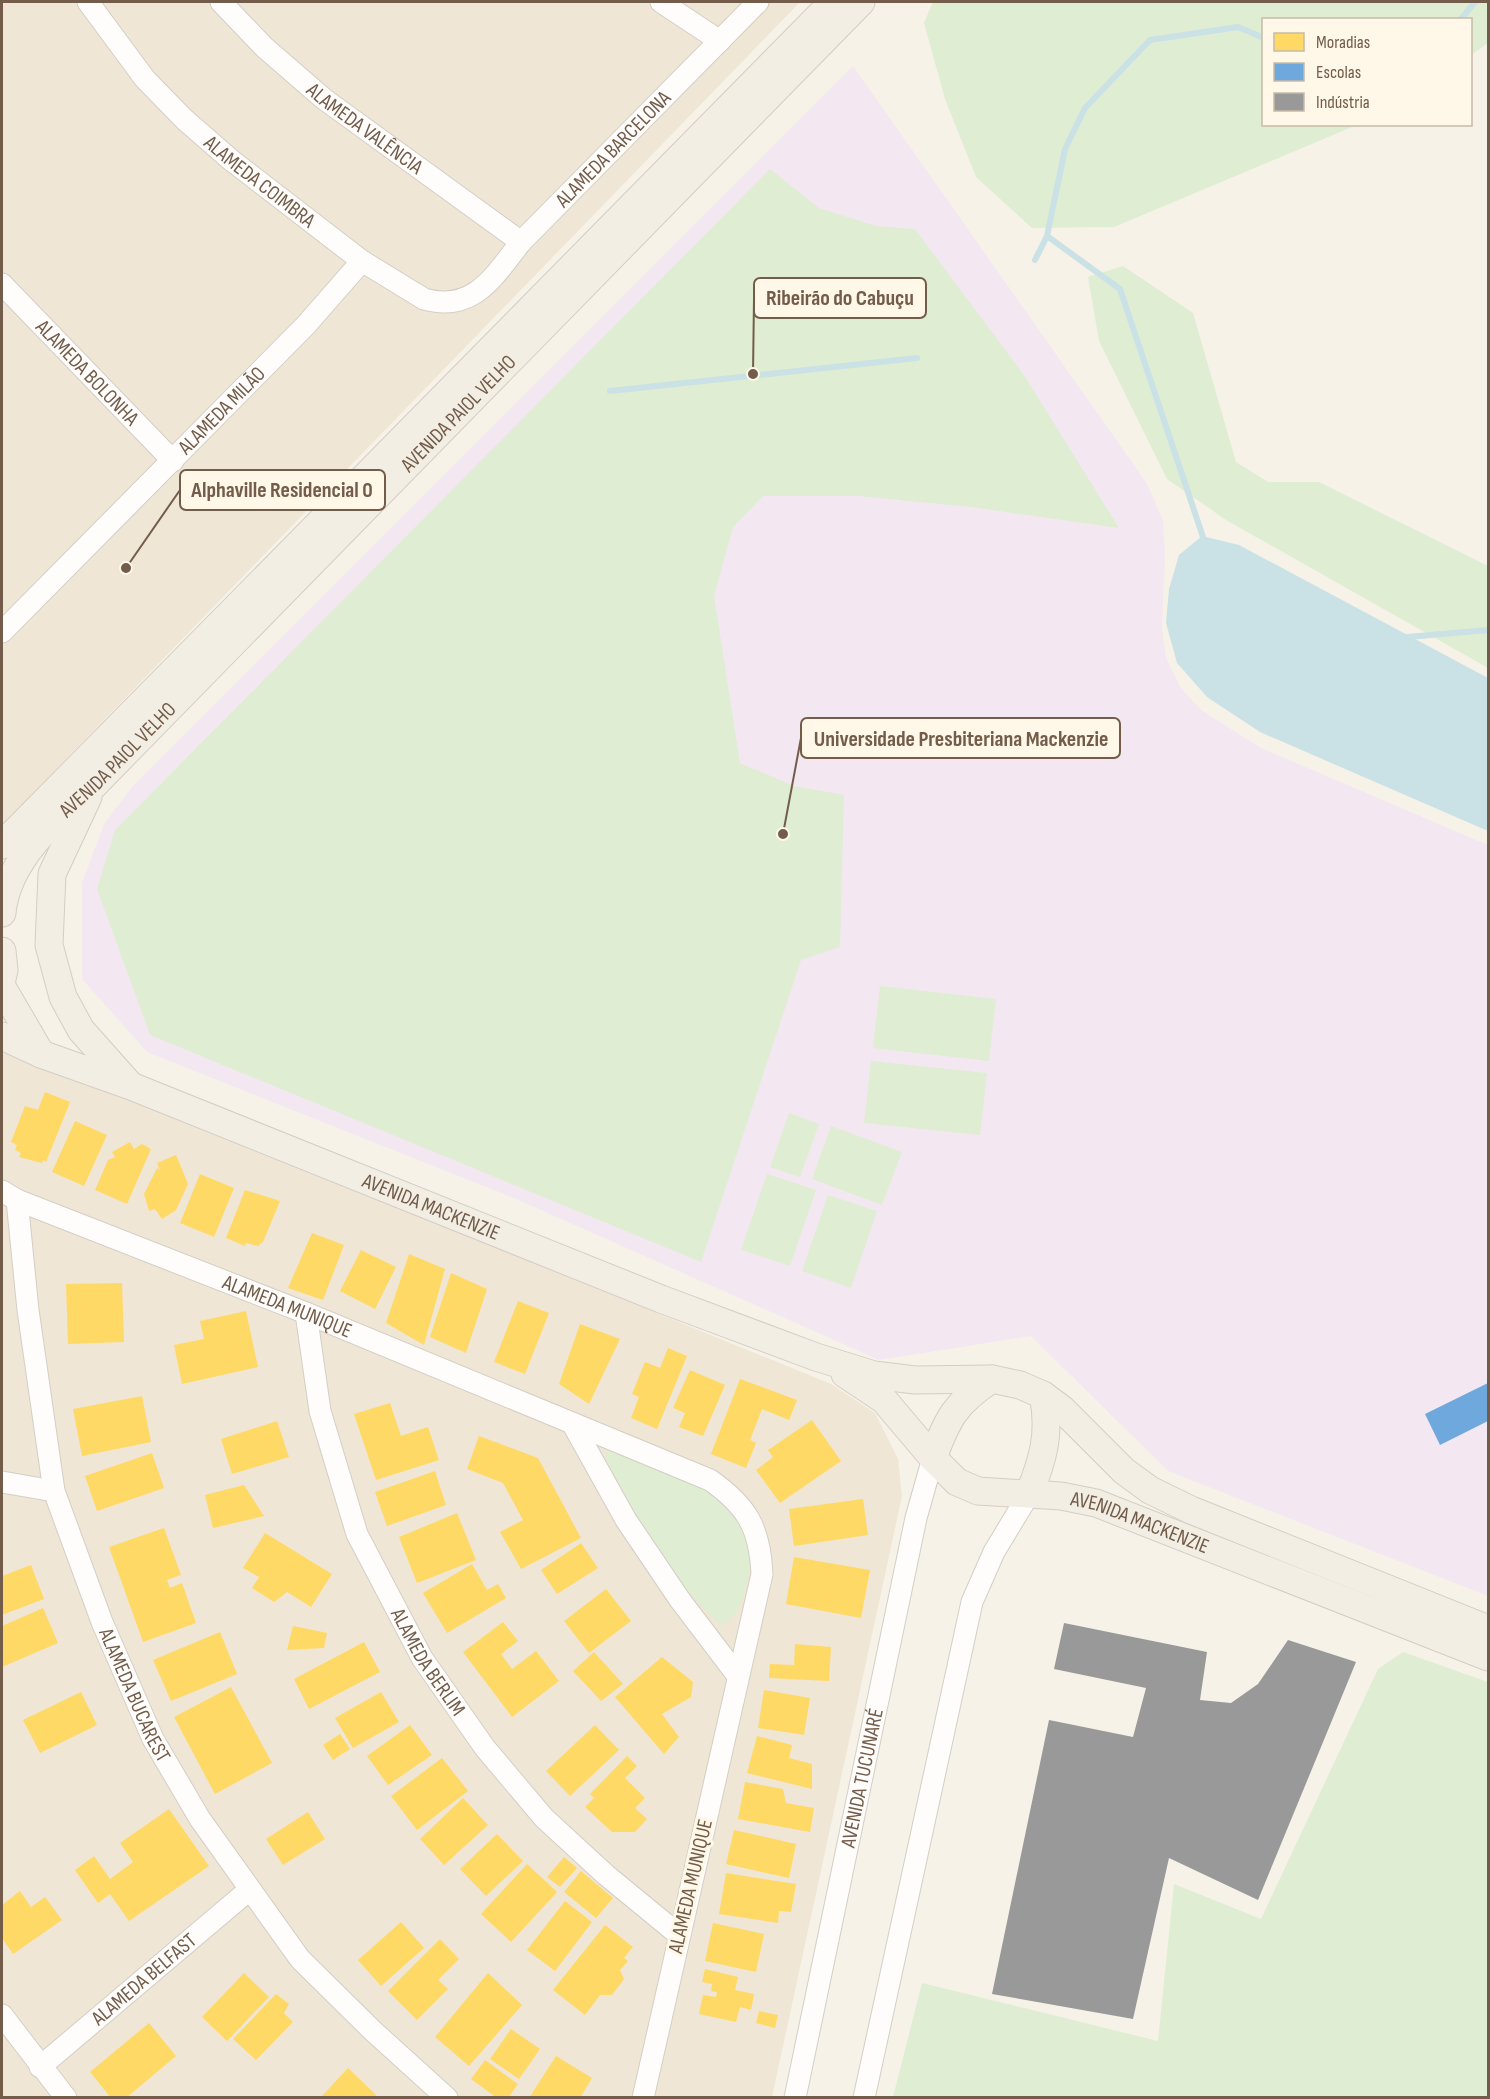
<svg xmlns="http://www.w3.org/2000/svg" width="1490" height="2099" viewBox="0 0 1490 2099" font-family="'Sofia Sans Condensed',sans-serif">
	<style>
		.residential { fill: #efe6d5 }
		.education { fill: #f3e8f1 }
		.green { fill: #dfedd3 }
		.water { fill: #cae1e6 }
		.homes { fill: #ffd966 }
		.schools { fill: #6fa8dc }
		.industry { fill: #999 }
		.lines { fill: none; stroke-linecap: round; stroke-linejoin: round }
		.stream { stroke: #cae1e6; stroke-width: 6 }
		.minor-casing { stroke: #d4cec5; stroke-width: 23 }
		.major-casing { stroke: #d5cdc5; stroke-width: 29 }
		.minor { stroke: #fefdfc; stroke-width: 21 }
		.major { stroke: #f2eee4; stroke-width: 27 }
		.labels { text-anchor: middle; stroke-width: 6; stroke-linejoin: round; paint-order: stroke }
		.street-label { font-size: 21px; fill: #735c49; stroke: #fff8e8 }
		.leader { fill: none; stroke: #735c49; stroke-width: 2 }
		.callout-dot { fill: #735c49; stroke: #fff8e8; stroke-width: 2 }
		.callout { fill: #fff8e8; stroke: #735c49; stroke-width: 2 }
		.callout-label { font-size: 22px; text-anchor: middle; font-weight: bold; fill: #735c49 }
	</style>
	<rect width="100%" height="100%" fill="#f6f2e8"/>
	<path class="residential" d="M2,2H800L2,825Z
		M2,1046L831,1384L875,1413L898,1459L902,1496L772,2097H2Z"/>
	<path class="education" d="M853,66L1146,482L1163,520L1165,555L1162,629L1166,657L1180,687L1201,710L1261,748L1488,845V1596L1168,1471L1031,1336L879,1360L516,1199L147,1052L82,979V883L104,824L132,787Z"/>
	<path class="green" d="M933,2H1488V43L1471,55L1470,20H1264V124L1357,125L1114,227L1032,228L976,177L945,99L924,23Z
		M770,169L819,208L876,226L915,229L1024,375L1119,528L971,507L859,496H763L733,527L714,596L740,763L794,786L844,795L840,947L801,960L701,1262L150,1035L97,889L115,830Z
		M1123,266L1193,313L1236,462L1268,482H1319L1488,566V668L1226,520L1167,479L1099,341L1088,277Z
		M880,986L996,999L989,1061L873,1048Z
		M871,1061L987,1073L980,1135L864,1123Z
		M789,1113L819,1124L800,1177L770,1167Z
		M831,1126L902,1152L882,1205L812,1179Z
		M767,1174L816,1190L790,1266L741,1250Z
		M828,1195L877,1211L851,1288L802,1271Z
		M614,1448L725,1498L753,1548C747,1575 748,1612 721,1625C671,1582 639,1520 606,1463L607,1453Z
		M1403,1652L1488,1682V2097H893L922,1983L1158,2041L1174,1884L1261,1919L1378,1669Z"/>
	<path class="water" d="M1202,536L1239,545L1488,678V831L1260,732L1207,697L1177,663L1166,623L1169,589L1179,555Z"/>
	<path class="homes" d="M45,1092L70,1102L46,1162L43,1160L42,1163L19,1157L21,1153L15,1150L17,1145L11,1142L25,1106L38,1110Z
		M75,1121L107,1135L84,1186L52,1172Z
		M130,1142L134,1149L142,1144L151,1149L127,1204L95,1190L108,1160L115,1157L112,1152Z
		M176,1155L188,1184L176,1210L162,1219L155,1209L149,1211L144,1194L157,1168L160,1170L157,1163Z
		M200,1174L234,1188L214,1237L180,1223Z
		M245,1190L280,1201L263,1242L258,1246L246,1243L245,1246L226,1238Z
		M312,1233L344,1245L323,1300L288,1288Z
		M361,1250L396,1267L375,1309L340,1291Z
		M409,1254L445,1269L424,1345L386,1323Z
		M451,1273L487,1289L466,1353L430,1337Z
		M122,1283L124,1342L68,1344L66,1284Z
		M518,1301L549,1313L525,1374L494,1362Z
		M246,1311L258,1367L182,1384L174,1345L204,1339L200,1321Z
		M580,1324L620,1339L589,1404L559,1384Z
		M668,1348L687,1356L657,1429L631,1418L639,1397L632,1394L645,1362L660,1368Z
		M690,1370L725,1385L703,1436L679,1427L685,1413L673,1408Z
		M740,1379L797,1400L789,1420L762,1409L750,1440L756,1443L746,1468L711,1454Z
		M142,1396L151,1442L82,1456L73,1409Z
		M390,1403L401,1436L428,1427L439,1460L376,1480L354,1414Z
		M812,1420L841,1461L780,1503L756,1470L773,1457L768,1450Z
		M277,1421L289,1457L232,1474L221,1439Z
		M479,1436L538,1458L581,1538L521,1569L500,1532L523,1520L503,1483L467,1469Z
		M152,1453L164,1488L97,1511L85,1476Z
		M435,1471L446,1505L387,1526L375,1492Z
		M244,1485L264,1516L213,1528L205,1495Z
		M863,1499L868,1535L794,1546L789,1509Z
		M457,1513L476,1560L417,1583L399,1537Z
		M164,1528L181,1575L167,1580L170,1588L182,1583L196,1623L143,1642L109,1547Z
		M265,1533L332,1574L311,1607L287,1592L274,1602L252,1588L259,1577L243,1568Z
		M581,1543L598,1568L557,1594L541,1570Z
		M794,1557L870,1570L861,1618L786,1604Z
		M472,1564L487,1590L498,1584L506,1598L447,1633L423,1593Z
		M31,1565L44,1599L2,1615V1576Z
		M606,1589L631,1621L589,1653L564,1621Z
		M43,1608L58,1643L2,1667V1626Z
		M503,1622L518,1641L501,1654L512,1669L536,1651L559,1681L512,1717L463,1652Z
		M293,1626L327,1633L324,1648L287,1650Z
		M220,1632L237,1674L171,1701L153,1660Z
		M364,1642L380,1672L309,1709L294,1679Z
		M795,1644L831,1647L829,1681L769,1678L770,1664L794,1665Z
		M594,1652L623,1684L601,1701L573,1671Z
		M662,1657L693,1682L691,1697L662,1714L679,1737L664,1754L615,1697Z
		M231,1687L272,1763L215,1794L174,1717Z
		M764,1690L810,1698L804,1735L758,1728Z
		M81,1692L97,1725L40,1753L23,1720Z
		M381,1692L399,1722L353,1748L335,1718Z
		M410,1725L432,1755L388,1785L367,1756Z
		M595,1725L619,1750L570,1796L546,1771Z
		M340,1734L350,1749L333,1760L323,1745Z
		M757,1736L792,1745L789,1758L812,1764V1789L747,1773Z
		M627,1756L637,1766L625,1778L645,1798L635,1808L647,1819L635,1832H612L585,1807L594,1798L590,1794Z
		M442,1758L468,1791L417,1830L391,1796Z
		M745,1782L783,1789L786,1803L814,1808L810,1832L738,1819Z
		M463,1798L488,1825L444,1865L420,1839Z
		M169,1809L209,1866L129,1921L110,1894L98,1903L75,1870L94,1856L110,1879L133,1862L120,1843Z
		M308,1812L325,1839L283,1865L266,1839Z
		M734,1830L796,1844L789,1878L726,1864Z
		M497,1834L523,1861L486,1896L460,1869Z
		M564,1857L577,1868L560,1887L547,1877Z
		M527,1864L557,1892L511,1942L481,1914Z
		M581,1871L613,1898L596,1918L564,1892Z
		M726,1873L796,1884L791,1912L779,1911L778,1923L719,1914Z
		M20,1891L31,1907L45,1897L62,1920L13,1954L2,1938V1905Z
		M565,1901L592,1922L555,1971L527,1950Z
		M401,1922L424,1948L381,1986L358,1960Z
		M713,1923L764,1934L756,1972L705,1961Z
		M605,1925L633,1947L624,1958L628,1961L620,1970L624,1979L612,1995H600L585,2015L553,1990Z
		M440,1939L459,1959L438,1980L448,1989L417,2020L388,1991Z
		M705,1969L738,1977L735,1990L754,1994L751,2010L740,2007L736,2022L699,2014L703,1995L716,1997L717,1992L711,1991L712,1984L702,1982Z
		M244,1973L269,1997L227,2041L202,2017Z
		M488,1973L522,2005L469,2066L435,2037Z
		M276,1994L289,2004L284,2013L293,2022L256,2060L233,2039Z
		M759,2011L778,2015L775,2028L756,2023Z
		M149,2023L176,2056L126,2098H111L90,2072Z
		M511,2029L540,2049L519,2079L490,2059Z
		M556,2056L592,2078L580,2098H529Z
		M485,2060L518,2084L508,2098H497L471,2079Z
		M348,2068L376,2095L374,2098H320Z"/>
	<path class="schools" d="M1488,1383V1421L1440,1445L1425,1414Z"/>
	<path class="industry" d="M1064,1623L1207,1652L1200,1700L1231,1703L1258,1684L1288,1640L1356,1662L1258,1900L1169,1858L1133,2019L992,1994L1049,1720L1133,1737L1146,1688L1054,1669Z"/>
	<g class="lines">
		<path class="stream" d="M1460,20L1475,2
			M1047,236L1120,289L1205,543
			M1035,260L1047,236L1065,149L1085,108L1150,40L1238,27L1264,38
			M610,391L917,358
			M1408,637L1488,630"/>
		<defs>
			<g id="minor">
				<path id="s1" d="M88,2L145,79L184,119L231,160L362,261L424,299C474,313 494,276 521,242L758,2"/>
				<path id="s2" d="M221,2L264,47L324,99L521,242"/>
				<path d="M661,2L720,41"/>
				<path id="s3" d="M2,284L173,461"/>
				<path id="s4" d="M2,632L306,325L362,261"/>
				<path id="s5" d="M2,1191L17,1200L306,1313L710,1480C747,1506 760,1528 762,1574L643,2098"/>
				<path id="s6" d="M17,1200L28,1310L54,1491L102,1622L153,1739L200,1819L300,1959L373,2031L447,2098"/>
				<path id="s7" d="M306,1313L320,1411L357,1534L422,1658L485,1748L544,1818L606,1875L679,1935"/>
				<path d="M572,1423L626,1520L680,1600L737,1675"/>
				<path d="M2,1482L54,1491"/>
				<path d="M2,2015L66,2098"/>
				<path id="s8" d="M40,2067L249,1890"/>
				<path id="s9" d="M795,2098L916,1518L933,1458"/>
				<path d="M864,2098L972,1602L994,1552L1029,1494"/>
			</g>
			<g id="major">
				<path d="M88,797L52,874L49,945L63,997L81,1030L130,1085"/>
				<path d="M2,845L833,2"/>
				<path id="s10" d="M2,913C7,859 56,818 94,785L861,2"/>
				<path d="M2,951L4,970L2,979"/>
				<path d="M2,987L41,1054"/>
				<path id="s11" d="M2,1036L41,1054L131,1086L661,1299L816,1357L874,1375L915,1380L992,1379L1020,1385L1043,1395L1062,1409L1124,1471L1150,1490L1191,1510L1488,1629"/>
				<path id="s12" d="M845,1374L884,1400L933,1458L957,1482L978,1491L1061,1496L1096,1503L1488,1657"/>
				<path d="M933,1458C947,1419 956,1402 992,1379"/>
				<path d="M1029,1494C1043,1460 1051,1432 1043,1395"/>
			</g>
		</defs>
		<use href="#minor" class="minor-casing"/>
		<use href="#major" class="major-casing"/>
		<use href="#minor" class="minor"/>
		<use href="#major" class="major"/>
	</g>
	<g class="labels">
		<g class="street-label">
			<text dy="7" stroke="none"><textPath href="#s2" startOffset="192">ALAMEDA VALÊNCIA</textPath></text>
			<text dy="7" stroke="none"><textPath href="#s1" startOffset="705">ALAMEDA BARCELONA</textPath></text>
			<text dy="7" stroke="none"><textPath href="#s1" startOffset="250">ALAMEDA COIMBRA</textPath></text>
			<text dy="7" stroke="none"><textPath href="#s3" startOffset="123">ALAMEDA BOLONHA</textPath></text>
			<text dy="7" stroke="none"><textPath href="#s4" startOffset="312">ALAMEDA MILÃO</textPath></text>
			<text dy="7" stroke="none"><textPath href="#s10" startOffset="682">AVENIDA PAIOL VELHO</textPath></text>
			<text dy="7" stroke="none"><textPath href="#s10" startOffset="196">AVENIDA PAIOL VELHO</textPath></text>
			<text dy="7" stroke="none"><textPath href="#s11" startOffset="462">AVENIDA MACKENZIE</textPath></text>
			<text dy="7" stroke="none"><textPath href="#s5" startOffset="308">ALAMEDA MUNIQUE</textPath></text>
			<text dy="7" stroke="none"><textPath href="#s12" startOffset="346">AVENIDA MACKENZIE</textPath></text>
			<text dy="7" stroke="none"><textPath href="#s7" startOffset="374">ALAMEDA BERLIM</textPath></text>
			<text dy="7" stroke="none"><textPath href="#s6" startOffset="513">ALAMEDA BUCAREST</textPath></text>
			<text dy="7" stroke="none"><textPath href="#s9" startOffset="327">AVENIDA TUCUNARÉ</textPath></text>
			<text transform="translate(690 1886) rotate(-77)" y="7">ALAMEDA MUNIQUE</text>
			<text dy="7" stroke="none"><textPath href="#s8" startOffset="136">ALAMEDA BELFAST</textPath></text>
		</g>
	</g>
	<path class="leader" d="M753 374L754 298M126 568L180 490M783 834L801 738"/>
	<g class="callout-dot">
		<circle cx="753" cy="374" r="6"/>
		<circle cx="126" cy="568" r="6"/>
		<circle cx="783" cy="834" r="6"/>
	</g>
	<g class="callout">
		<rect x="754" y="278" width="172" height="40" rx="6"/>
		<rect x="180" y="470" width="205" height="40" rx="6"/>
		<rect x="801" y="718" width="319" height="40" rx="6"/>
	</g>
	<g class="callout-label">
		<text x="840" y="305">Ribeirão do Cabuçu</text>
		<text x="282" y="497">Alphaville Residencial 0</text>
		<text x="961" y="746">Universidade Presbiteriana Mackenzie</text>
	</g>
	<rect width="1490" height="2099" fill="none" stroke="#735c49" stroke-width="6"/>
	<rect x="1262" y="18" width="210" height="108" fill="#fff8e8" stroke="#c7baa8" stroke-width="1.5"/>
	<rect x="1274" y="33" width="30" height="18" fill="#ffd966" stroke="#c7baa8" stroke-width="1.5"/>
	<text x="1316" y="48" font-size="18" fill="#735c49">Moradias</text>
	<rect x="1274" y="63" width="30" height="18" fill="#6fa8dc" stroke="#c7baa8" stroke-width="1.5"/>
	<text x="1316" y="78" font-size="18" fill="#735c49">Escolas</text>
	<rect x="1274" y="93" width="30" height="18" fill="#999999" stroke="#c7baa8" stroke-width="1.5"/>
	<text x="1316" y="108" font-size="18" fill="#735c49">Indústria</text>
</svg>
